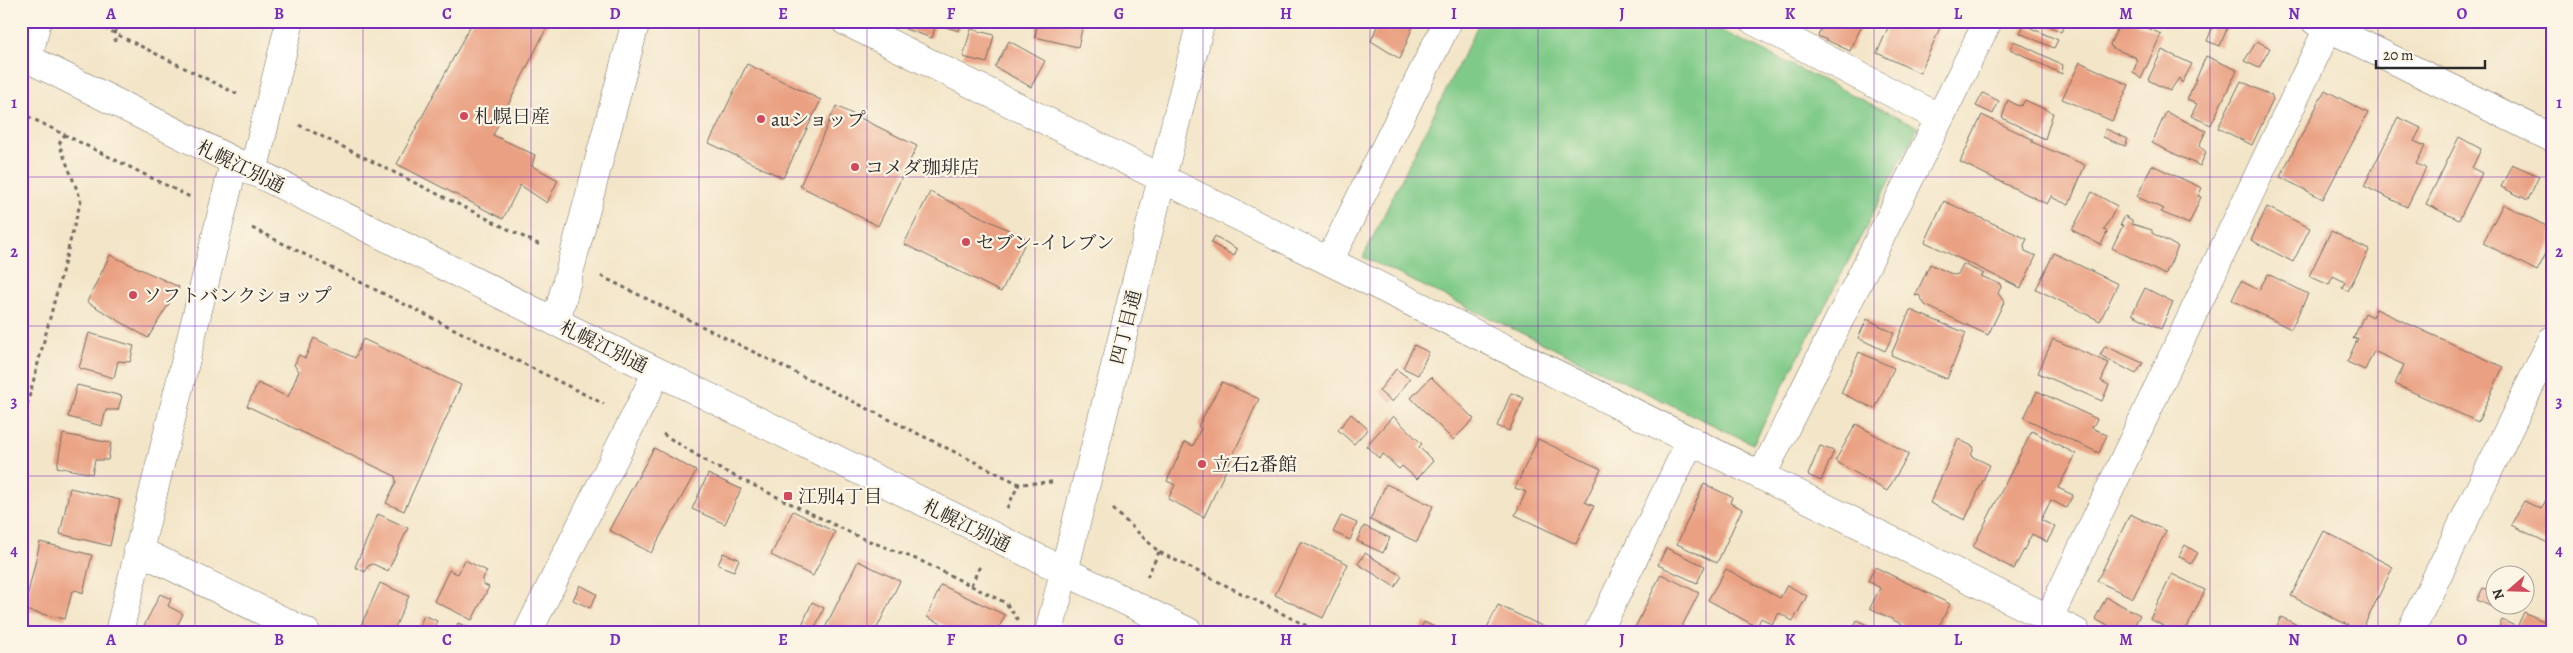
<svg xmlns="http://www.w3.org/2000/svg" width="2573" height="653" viewBox="0 0 2573 653" font-family="Alegreya,'Noto Serif JP',serif">
	<style>
		.green { fill: #7fca88; stroke: #557a5a }
		.building { fill: #eaa082 }
		.lines { fill: none; stroke-linecap: round; stroke-linejoin: round }
		.minor-casing { stroke: #716c62; stroke-width: 29 }
		.highway-casing { stroke: #716c62; stroke-width: 29 }
		.path { stroke: #716c62; stroke-width: 3; stroke-dasharray: 4 4; stroke-linecap: butt }
		.minor { stroke: #fff; stroke-width: 28 }
		.highway { stroke: #fff; stroke-width: 28 }
		.grid { fill: none; stroke: #7b2cbf; stroke-width: 1; stroke-opacity: 0.55 }
		.poi-dot { fill: #d1495b; stroke: #fcf5e5; stroke-width: 2 }
		.labels { text-anchor: middle; stroke-width: 4.5; stroke-linejoin: round; paint-order: stroke }
		.poi-label { font-size: 19px; fill: #2b2b2b; stroke: #fcf5e5; text-anchor: start }
		.street-label { font-size: 19px; fill: #2b2b2b; stroke: #fcf5e5 }
		.neatline { fill: none; stroke: #7b2cbf; stroke-width: 2 }
		.grid-label { font-size: 16px; text-anchor: middle; font-weight: bold; fill: #7b2cbf }
	</style>
	<rect width="100%" height="100%" fill="#fcf5e5"/>
	<filter id="ink" filterUnits="userSpaceOnUse"><feTurbulence type="fractalNoise" baseFrequency=".02" numOctaves="2"/><feDisplacementMap in="SourceGraphic" scale="10" xChannelSelector="R" yChannelSelector="G"/><feConvolveMatrix kernelMatrix="1 2 1 2 8 2 1 2 1" color-interpolation-filters="sRGB"/></filter>
	<filter id="wash" filterUnits="userSpaceOnUse"><feTurbulence type="fractalNoise" baseFrequency=".0096" numOctaves="4" result="noise"/><feDisplacementMap in="SourceGraphic" scale="20" xChannelSelector="R" yChannelSelector="G"/><feGaussianBlur stdDeviation="1.12" result="paint"/><feColorMatrix in="noise" values="0 0 0 0 0 0 0 0 0 0 0 0 0 0 0 0 0 1.4 0 .05"/><feComposite in="paint" operator="in"/></filter>
	<g filter="url(#wash)">
		<rect width="100%" height="100%" fill="#f3e5c8"/>
		<path class="green" d="M1480,21H1702L1918,127L1753,444L1363,257Z"/>
		<g id="blocks">
			<path class="building" d="M473,21H550L493,135L535,155L532,166L558,180L547,203L520,185L503,219L397,164Z
				M907,21H962L959,31L936,24L932,38L905,29Z
				M1038,21H1084L1078,47L1035,37Z
				M1379,21H1415L1400,59L1371,41Z
				M1824,21H1864L1850,51L1818,36Z
				M1891,21H1943L1920,73L1877,53Z
				M2039,21H2066L2061,32Z
				M2121,21H2132L2161,34L2141,79L2133,72L2137,62L2135,57L2112,48L2110,44Z
				M2215,21L2228,26L2220,46L2207,41Z
				M2024,25L2058,40L2054,48L2020,33Z
				M971,29L994,35L987,63L963,57Z
				M1009,41L1045,61L1031,87L995,67Z
				M2014,41L2063,65L2062,74L2010,49Z
				M2257,41L2270,48L2259,68L2244,61Z
				M2162,50L2192,64L2182,83L2179,78L2170,91L2148,80Z
				M2206,56L2237,70L2211,125L2191,116L2197,104L2187,100Z
				M2080,62L2129,85L2112,121L2062,99Z
				M747,64L821,100L783,178L709,143Z
				M2241,81L2272,96L2273,100L2252,145L2218,128Z
				M2325,90L2368,113L2323,199L2280,177Z
				M1983,93L1999,101L1993,114L1976,106Z
				M2008,100L2018,106L2022,105L2025,100L2053,113L2045,139L2002,118Z
				M836,106L917,146L878,226L800,186Z
				M2166,112L2206,131L2199,146L2206,152L2200,166L2152,143Z
				M1982,115L2032,139V142L2085,165L2069,205L2053,198L2052,195L2047,204L1960,162Z
				M2398,117L2421,128L2414,141L2425,146L2416,164L2426,168L2407,207L2364,186Z
				M2106,129L2128,139L2125,146L2103,137Z
				M2459,137L2481,149L2472,168L2482,173L2459,220L2426,204Z
				M2512,164L2539,176L2528,200L2501,187Z
				M2152,165L2202,188L2198,196L2201,197L2189,224L2161,212L2164,209L2137,197Z
				M930,192L1027,239L1001,292L904,244Z
				M2092,192L2117,206L2104,230L2107,232L2101,245L2072,230Z
				M1944,201L2027,239L2024,245L2025,251L2036,256L2021,288L1925,242Z
				M2503,204L2552,229V242L2537,271L2483,243Z
				M2267,207L2310,228L2293,262L2251,240Z
				M2125,216L2132,220V224L2152,230V233L2178,247L2165,275L2112,248L2123,225L2120,226Z
				M2331,231L2369,250L2348,291L2342,288L2345,282L2333,276L2329,285L2309,276Z
				M1215,236L1237,249L1234,256L1211,243Z
				M2054,253L2118,284L2100,321L2036,289Z
				M110,255L179,287L148,338L87,302Z
				M1930,264L1954,275L1958,274L1963,264L1984,274L1981,276L2000,284L2001,287L1998,293L2004,302L1988,335L1925,305L1919,295L1915,296Z
				M2268,274L2308,294L2291,329L2232,300L2241,281L2259,290Z
				M2145,288L2173,302L2161,329L2132,314Z
				M2376,309L2503,367L2478,422L2395,384L2404,365L2374,351L2365,370L2347,362L2358,338L2353,339L2365,313L2373,317Z
				M1910,310L1966,333L1947,379L1891,355Z
				M1867,319L1894,333L1885,351L1858,338Z
				M89,333L134,346L130,362L118,361L114,378L79,368Z
				M314,338L355,358L363,339L461,385L404,511L386,503L396,482L395,476L247,406L258,383L288,397L299,371L294,365L299,355L305,358Z
				M2053,339L2109,363L2101,381L2109,385L2102,401L2038,373Z
				M1414,345L1429,352L1418,375L1403,368Z
				M2105,346L2143,363L2136,374L2100,355Z
				M1859,352L1894,368L1875,409L1841,393Z
				M1396,369L1410,379L1392,402L1379,391Z
				M1431,377L1474,419L1453,440L1411,398Z
				M1222,382L1259,399L1204,517L1168,499L1175,485L1167,481L1185,442L1193,446L1201,428L1198,426Z
				M77,385L122,396L118,410H106L102,426L68,417Z
				M2037,391L2097,419L2092,428L2107,435L2099,453L2024,418Z
				M1511,393L1524,398L1509,431L1497,426Z
				M1351,414L1368,429L1354,444L1338,430Z
				M1393,416L1422,444L1419,447L1433,461L1417,479L1402,466L1399,469L1383,454L1379,458L1366,446Z
				M1856,424L1909,454L1887,491L1835,461Z
				M2032,431L2076,454L2058,488L2073,495L2066,508L2051,500L2041,520L2055,527L2047,542L2032,534L2014,569L1973,547Z
				M63,434L111,443L108,460H95L92,474L57,467Z
				M1538,439L1601,469L1585,502L1594,506L1576,544L1515,515L1526,492L1515,488Z
				M1958,439L1974,447L1971,456L1990,465L1965,520L1930,503Z
				M1820,446L1834,451L1821,481L1808,475Z
				M654,448L696,471L651,553L609,530Z
				M708,474L741,489L725,524L692,509Z
				M1386,484L1433,506L1417,542L1370,520Z
				M1704,484L1732,497L1730,503L1742,509L1717,563L1677,544Z
				M70,488L120,500L110,546L60,534Z
				M2547,498L2552,500V545L2511,525L2524,501L2541,509Z
				M793,511L835,532L813,576L771,555Z
				M378,514L408,528L388,571L373,564L368,566L365,572L355,567Z
				M2130,514L2166,531L2133,598L2097,581Z
				M1341,516L1357,523L1350,540L1333,532Z
				M1364,526L1390,538L1383,553L1357,541Z
				M2324,531L2393,567L2361,632L2291,596Z
				M1301,541L1348,564L1323,618L1275,595Z
				M40,542L92,555L83,593L76,590L72,592L65,619L24,610Z
				M2185,545L2198,553L2191,564L2179,556Z
				M1666,548L1705,566L1697,583L1658,565Z
				M723,553L739,559L734,571L718,565Z
				M1365,553L1402,576L1395,587L1358,564Z
				M465,560L487,571L482,580L483,584L489,587L472,620L434,601L449,570L458,574Z
				M858,561L900,581L875,632H823Z
				M1875,567L1950,604L1936,632H1899L1903,625L1870,608L1880,588L1868,581Z
				M1726,569L1780,598L1787,585L1807,596L1793,621L1779,613L1772,624L1761,618L1757,627L1708,600Z
				M1661,574L1699,593L1679,632H1633Z
				M2172,574L2205,590L2185,632H2175L2150,619Z
				M380,583L409,596L393,632H363L359,630Z
				M580,585L597,594L590,608L573,600Z
				M941,585L1005,615L997,632H959L927,617Z
				M2483,588L2496,594V606H2506L2503,612L2477,600Z
				M160,594L171,599L168,606L183,614L174,632H141Z
				M2106,597L2140,615L2131,632H2119L2095,619Z
				M812,602L824,608L814,630L802,625Z
				M1498,605L1546,628L1544,632H1485Z
				M2524,612L2552,625V632H2497L2502,620L2517,627Z
				M424,615L437,621L432,632H417Z
				M2281,617L2312,632H2274Z
				M1857,620L1881,632H1851Z
				M1424,622L1445,632H1419Z
				M458,623L479,632H454Z
				M23,624L43,632H21Z"/>
		</g>
	</g>
	<g filter="url(#ink)">
		<use href="#blocks" fill-opacity="0" stroke="#716c62" stroke-width="1"/>
		<g class="lines">
			<defs>
				<path id="minor" d="M845,21L2076,632
					M1754,21L1940,118
					M2315,21L2552,138
					M28,59L37,21
					M253,172L290,21
					M1329,261L1448,21
					M556,322L636,21
					M1762,475L1988,21
					M138,550L306,632
					M2049,618L2328,28
					M119,632L234,163
					M528,632L657,372
					M1049,632L1201,21
					M1598,632L1691,440
					M2410,632L2552,340"/>
				<path id="highway" d="M21,55L556,322L1189,632"/>
			</defs>
			<use href="#minor" class="minor-casing"/>
			<use href="#highway" class="highway-casing"/>
			<path class="path" d="M90,21L237,94
				M115,42L116,21
				M21,113L192,198
				M299,125L542,246
				M252,228L604,404
				M601,276L1019,484L1053,482
				M21,428L81,200L59,144L65,134
				M663,434L714,466L859,537L921,561L1006,603L1018,620
				M1007,508L1019,484
				M1113,509L1159,552L1319,632
				M1147,577L1159,552
				M971,585L980,566"/>
			<use href="#minor" class="minor"/>
			<use href="#highway" class="highway"/>
		</g>
	</g>
	<path class="grid" d="M195,21V632M363,21V632M531,21V632M699,21V632M867,21V632M1035,21V632M1203,21V632M1370,21V632M1538,21V632M1706,21V632M1874,21V632M2042,21V632M2210,21V632M2378,21V632M21,177H2552M21,326H2552M21,476H2552"/>
	<g class="poi-dot">
		<circle cx="464" cy="116" r="5"/>
		<circle cx="761" cy="119" r="5"/>
		<circle cx="855" cy="167" r="5"/>
		<circle cx="966" cy="242" r="5"/>
		<circle cx="133" cy="295" r="5"/>
		<circle cx="1202" cy="464" r="5"/>
		<rect x="783" y="491" width="10" height="10" rx="2.5"/>
	</g>
	<g class="labels">
		<g class="poi-label">
			<text x="474" y="123">札幌日産</text>
			<text x="771" y="126">auショップ</text>
			<text x="865" y="174">コメダ珈琲店</text>
			<text x="976" y="249">セブン-イレブン</text>
			<text x="143" y="302">ソフトバンクショップ</text>
			<text x="1212" y="471">立石2番館</text>
			<text x="798" y="503">江別4丁目</text>
		</g>
		<g class="street-label">
			<text transform="translate(241 166) rotate(26)" y="7">札幌江別通</text>
			<text transform="translate(1125 327) rotate(-76)" y="7">四丁目通</text>
			<text transform="translate(604 346) rotate(26)" y="7">札幌江別通</text>
			<text transform="translate(967 525) rotate(26)" y="7">札幌江別通</text>
		</g>
	</g>
	<rect width="2573" height="653" fill="none" stroke="#fcf5e5" stroke-width="55"/>
	<g transform="translate(2510 590) rotate(250)"><circle r="24" fill="#fcf5e5" stroke="#a8a49b"/>
	<path d="M0-4L9 19L0 12L-9 19Z" fill="#d1495b"/>
	<text y="-8" font-size="14" font-weight="bold" text-anchor="middle" fill="#2b2b2b">N</text>
	</g>
	<path d="M2376 60v8h109v-8" fill="none" stroke="#2b2b2b" stroke-width="2.5"/>
	<text x="2383" y="60" font-size="15" fill="#2b2b2b" stroke="#fcf5e5" stroke-width="4" paint-order="stroke">20 m</text>
	<rect x="28" y="28" width="2518" height="598" class="neatline"/>
	<g class="grid-label">
		<text x="111" y="19">A</text>
		<text x="279" y="19">B</text>
		<text x="447" y="19">C</text>
		<text x="615" y="19">D</text>
		<text x="783" y="19">E</text>
		<text x="951" y="19">F</text>
		<text x="1119" y="19">G</text>
		<text x="1286" y="19">H</text>
		<text x="1454" y="19">I</text>
		<text x="1622" y="19">J</text>
		<text x="1790" y="19">K</text>
		<text x="1958" y="19">L</text>
		<text x="2126" y="19">M</text>
		<text x="2294" y="19">N</text>
		<text x="2462" y="19">O</text>
		<text x="14" y="108">1</text>
		<text x="2559" y="108">1</text>
		<text x="14" y="257">2</text>
		<text x="2559" y="257">2</text>
		<text x="14" y="407">3</text>
		<text x="2559" y="407">3</text>
		<text x="14" y="556">4</text>
		<text x="2559" y="556">4</text>
		<text x="111" y="645">A</text>
		<text x="279" y="645">B</text>
		<text x="447" y="645">C</text>
		<text x="615" y="645">D</text>
		<text x="783" y="645">E</text>
		<text x="951" y="645">F</text>
		<text x="1119" y="645">G</text>
		<text x="1286" y="645">H</text>
		<text x="1454" y="645">I</text>
		<text x="1622" y="645">J</text>
		<text x="1790" y="645">K</text>
		<text x="1958" y="645">L</text>
		<text x="2126" y="645">M</text>
		<text x="2294" y="645">N</text>
		<text x="2462" y="645">O</text>
	</g>
</svg>
